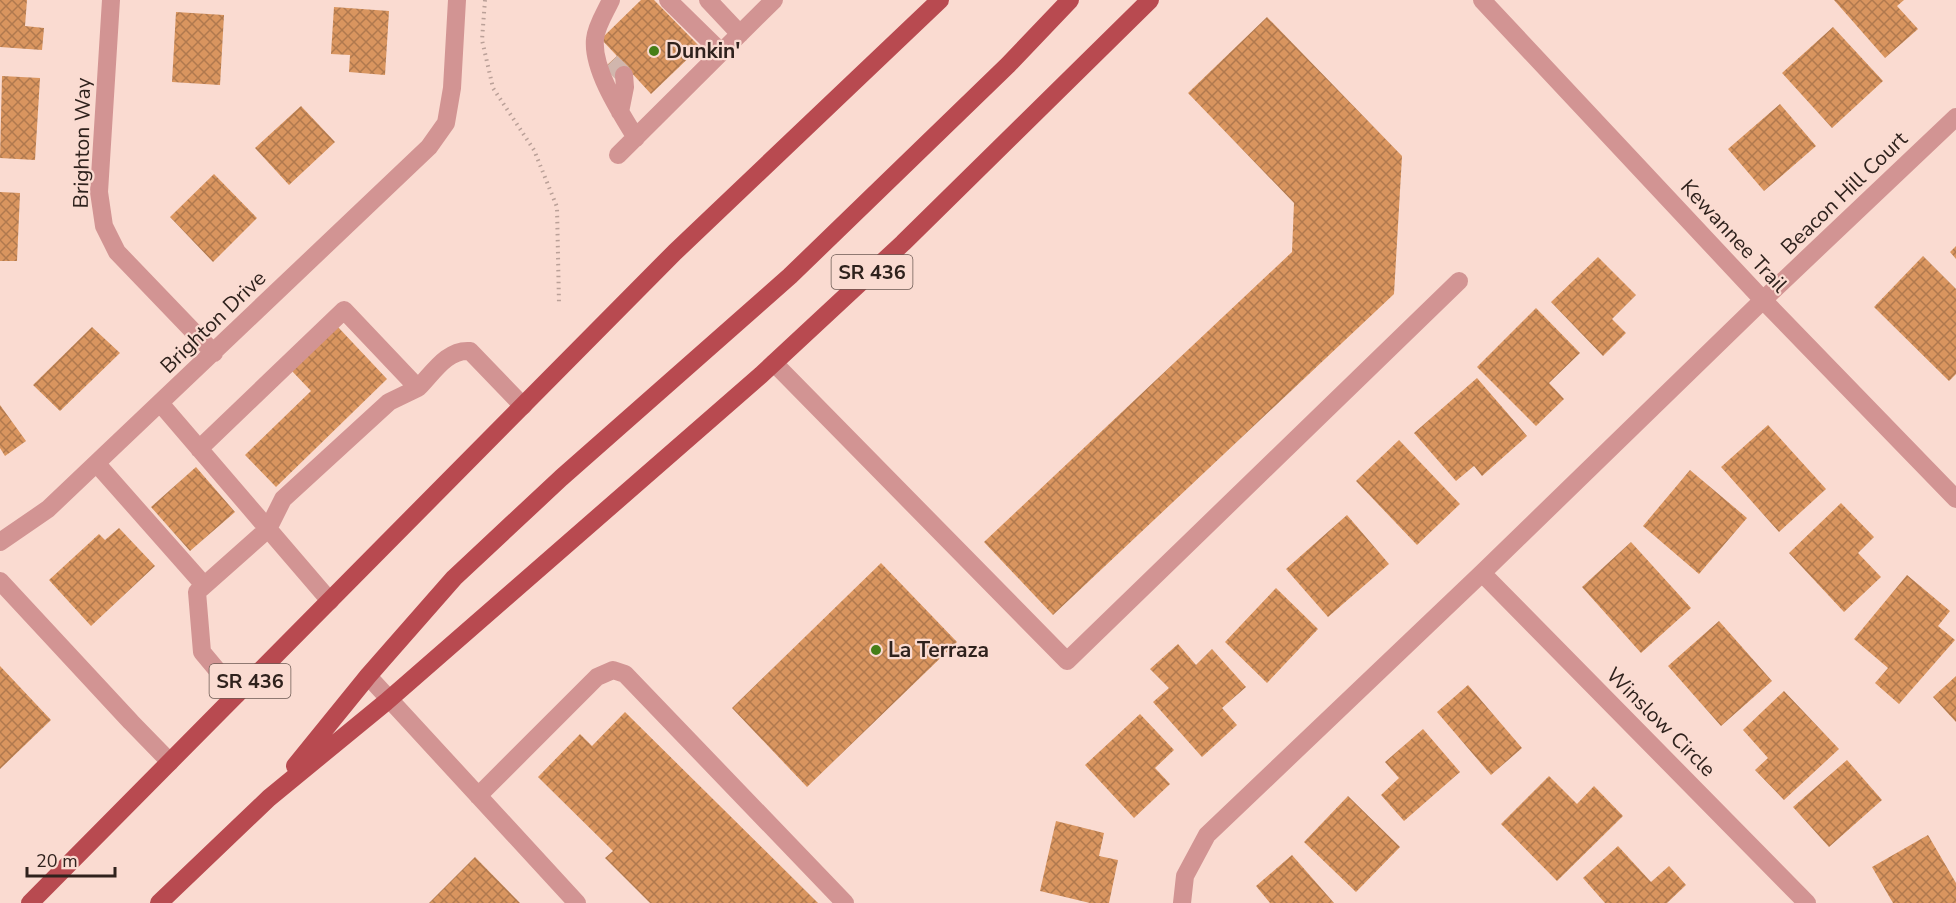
<svg xmlns="http://www.w3.org/2000/svg" width="1956" height="903" viewBox="0 0 1956 903" font-family="'Nunito Sans',sans-serif">
	<style>
		.building { fill: url(#building-cross-hatch) }
		.lines { fill: none; stroke-linecap: round; stroke-linejoin: round }
		.minor-tunnel { stroke: #d1b6ad; stroke-width: 18; stroke-dasharray: 18 9; stroke-linecap: butt }
		.path { stroke: #baa098; stroke-width: 4; stroke-dasharray: 1.5 4.5; stroke-linecap: butt }
		.minor { stroke: #d29493; stroke-width: 18 }
		.major { stroke: #b84a50; stroke-width: 18 }
		.poi-dot { fill: #457e17; stroke: #fadbd1; stroke-width: 2 }
		.labels { text-anchor: middle; stroke-width: 4.5; stroke-linejoin: round; paint-order: stroke }
		.shield { fill: #fadbd1; stroke: #6c5a53; stroke-width: 1.5 }
		.shield-label { font-size: 20px; font-weight: bold; fill: #2f221d }
		.poi-label { font-size: 21px; font-weight: bold; fill: #2f221d; stroke: #fadbd1; text-anchor: start }
		.street-label { font-size: 21px; fill: #2f221d; stroke: #fadbd1 }
	</style>
	<defs>
		<pattern id="building-cross-hatch" width="8" height="8" patternUnits="userSpaceOnUse" patternTransform="scale(1.5)"><rect width="8" height="8" fill="#d9955f"/><path d="M0 0l8 8M0 8l8-8" fill="none" stroke="#b0794e"/></pattern>
	</defs>
	<rect width="100%" height="100%" fill="#fadbd1"/>
	<path class="building" d="M0,0H27L25,26L44,28L42,50L0,47Z
		M641,0H654L700,47L651,94L629,70L618,81L605,67L617,56L601,39Z
		M1834,0H1904L1897,6L1918,29L1885,58Z
		M334,7L389,11L385,75L349,72L350,55L331,54Z
		M176,12L224,15L220,85L172,82Z
		M1267,17L1402,156L1394,294L1053,615L984,542L1292,252L1294,203L1188,93Z
		M1833,27L1883,81L1832,128L1782,73Z
		M2,76L40,78L35,160L0,158Z
		M1780,104L1816,146L1764,191L1728,149Z
		M301,106L335,142L289,185L255,148Z
		M214,174L257,218L213,262L170,217Z
		M0,192L20,193L17,261H0Z
		M1956,246V259L1950,252Z
		M1923,256L1956,289V374L1949,381L1874,307Z
		M1598,257L1636,295L1612,319L1626,333L1603,356L1551,302Z
		M1536,308L1580,353L1549,383L1564,399L1536,426L1477,367Z
		M337,326L387,379L276,487L245,455L311,391L291,370Z
		M92,327L120,353L60,411L33,385Z
		M1477,378L1527,436L1482,476L1474,466L1456,481L1414,433Z
		M0,405L26,441L5,456L0,448Z
		M1768,425L1826,489L1779,532L1721,467Z
		M1399,440L1460,504L1417,545L1356,481Z
		M196,467L235,512L190,551L151,507Z
		M1690,470L1747,518L1699,574L1643,526Z
		M1841,503L1874,537L1858,553L1881,577L1844,612L1789,553Z
		M1347,515L1389,564L1328,617L1286,569Z
		M119,528L155,566L91,626L49,580L99,534L105,540Z
		M1631,542L1691,608L1641,653L1582,587Z
		M881,563L957,642L807,787L732,708Z
		M1907,575L1950,611L1938,626L1955,640L1899,704L1875,683L1888,668L1854,639Z
		M1276,588L1318,629L1267,683L1225,642Z
		M1719,621L1772,681L1721,726L1668,666Z
		M1178,644L1196,665L1212,649L1246,687L1222,708L1237,725L1202,757L1153,702L1169,688L1150,669Z
		M0,666L51,720L0,769Z
		M1956,676V722L1933,697Z
		M1468,685L1522,748L1491,775L1437,712Z
		M1784,691L1839,749L1784,800L1755,770L1768,758L1743,730Z
		M625,712L818,903H650L605,858L613,851L538,777L580,734L592,746Z
		M1140,714L1174,750L1155,768L1170,784L1134,818L1085,765Z
		M1423,729L1460,772L1404,821L1381,795L1399,778L1385,762Z
		M1847,760L1882,800L1829,847L1793,807Z
		M1549,776L1577,804L1594,786L1623,816L1557,881L1501,824Z
		M1348,796L1400,847L1356,892L1304,842Z
		M1056,821L1104,833L1099,856L1118,860L1109,903H1090L1040,891Z
		M1928,835L1956,883V903H1893L1872,867Z
		M1618,846L1651,882L1669,866L1686,885L1667,903H1605L1583,878Z
		M1292,855L1334,903H1270L1256,886Z
		M475,857L520,903H429Z"/>
	<g class="lines">
		<path class="minor-tunnel" d="M611,62L624,75"/>
		<path class="path" d="M485,0L482,40L493,88L534,150L557,207L559,304"/>
		<path class="minor" d="M111,0L99,192L104,226L117,252L214,353
			M611,0C606,11 596,26 595,39C592,69 620,112 636,138
			M668,0L721,52
			M708,0L740,34
			M1482,0L1763,300L1956,499
			M620,112L625,87L624,75
			M618,155L774,0
			M774,363L1067,661L1459,281
			M160,403L330,601
			M199,449L344,310L418,388C433,373 447,349 470,351L523,406
			M97,464L204,585
			M0,542L48,509L429,147L446,123L452,88L457,0
			M1482,573L1807,903
			M0,581L131,722L170,762
			M368,676L577,903
			M237,694L202,652L197,592L268,529L283,499L389,402L418,388
			M478,796L597,677L613,670L625,674L845,903
			M1182,903L1185,876L1207,835L1482,573L1763,300L1956,117"/>
		<path class="major" d="M295,766L368,676L454,578L561,478L790,276L1008,65L1070,0
			M30,903L675,252L940,0
			M159,903L269,798L386,702L761,375L903,243L1150,0"/>
	</g>
	<g class="poi-dot">
		<circle cx="654" cy="51" r="6"/>
		<circle cx="876" cy="650" r="6"/>
	</g>
	<g class="labels">
		<g class="shield">
			<rect x="831.5" y="255" width="81" height="34" rx="4.5"/>
			<rect x="209.5" y="664" width="81" height="34" rx="4.5"/>
		</g>
		<g class="shield-label">
			<text x="872" y="279">SR 436</text>
			<text x="250" y="688">SR 436</text>
		</g>
		<g class="poi-label">
			<text x="666" y="58">Dunkin'</text>
			<text x="888" y="657">La Terraza</text>
		</g>
		<g class="street-label">
			<text transform="translate(82 143) rotate(-89)" y="7">Brighton Way</text>
			<text transform="translate(1844 193) rotate(-44)" y="7">Beacon Hill Court</text>
			<text transform="translate(1734 236) rotate(47)" y="7">Kewannee Trail</text>
			<text transform="translate(213 322) rotate(-44)" y="7">Brighton Drive</text>
			<text transform="translate(1661 722) rotate(45)" y="7">Winslow Circle</text>
		</g>
	</g>
	<path d="M27 867v9h88v-9" fill="none" stroke="#2f221d" stroke-width="3"/>
	<text x="36" y="867" font-size="18" fill="#2f221d" stroke="#fadbd1" stroke-width="4.5" paint-order="stroke">20 m</text>
</svg>
